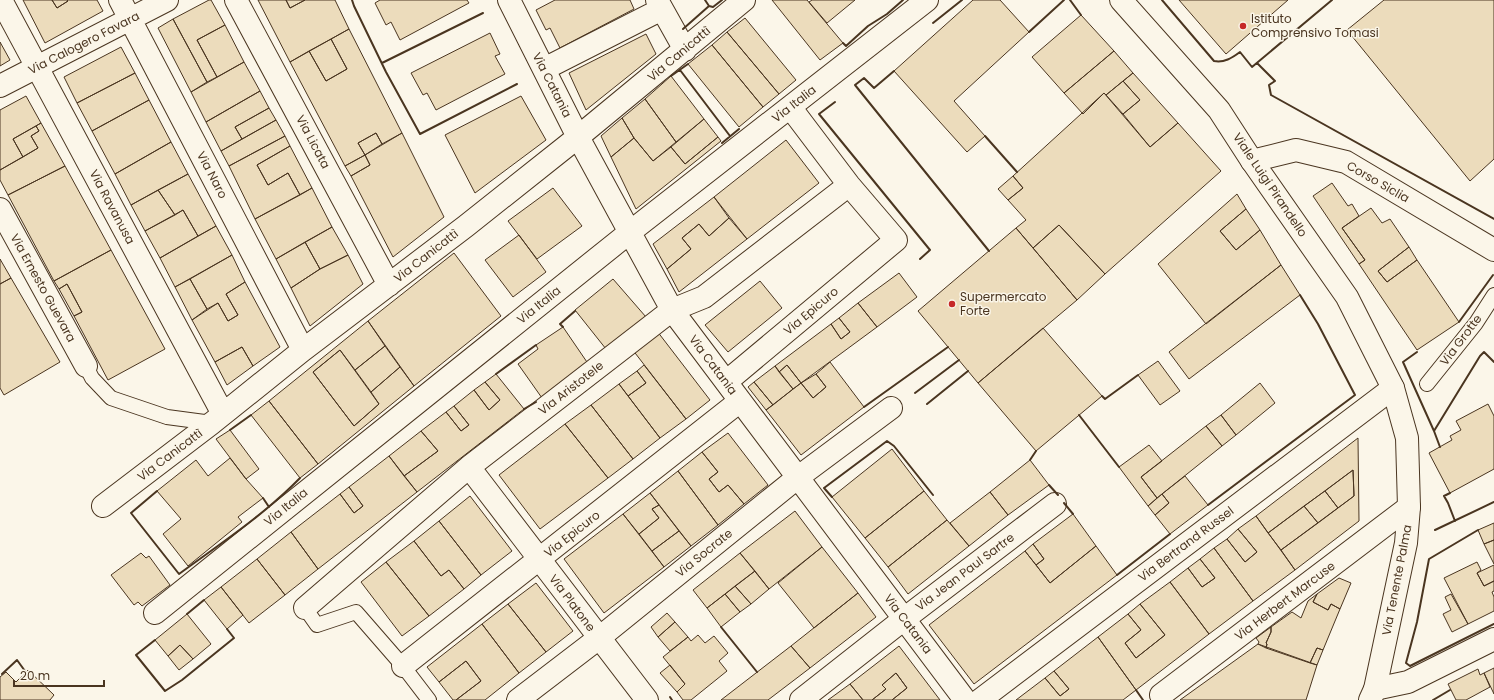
<svg xmlns="http://www.w3.org/2000/svg" width="1494" height="700" viewBox="0 0 1494 700" font-family="Poppins,sans-serif">
	<style>
		.building { fill: #ecdcbc; stroke: #4a3520 }
		.lines { fill: none; stroke-linecap: round; stroke-linejoin: round }
		.service-casing { stroke: #4a3520; stroke-width: 16 }
		.minor-casing { stroke: #4a3520; stroke-width: 24 }
		.secondary-casing { stroke: #4a3520; stroke-width: 24 }
		.service { stroke: #fbf6e9; stroke-width: 14 }
		.minor { stroke: #fbf6e9; stroke-width: 22 }
		.secondary { stroke: #fbf6e9; stroke-width: 22 }
		.wall { stroke: #4a3520; stroke-width: 2 }
		.poi-dot { fill: #c62828; stroke: #fbf6e9; stroke-width: 1.5 }
		.labels { text-anchor: middle; stroke-width: 3; stroke-linejoin: round; paint-order: stroke }
		.poi-label { font-size: 12px; fill: #4a3520; stroke: #fbf6e9; text-anchor: start }
		.street-label { font-size: 12px; fill: #4a3520; stroke: #fbf6e9 }
	</style>
	<rect width="100%" height="100%" fill="#fbf6e9"/>
	<path class="building" d="M23,0H52L57,8L68,1L67,0H97L103,11L45,43Z
		M52,0H67L68,1L57,8Z
		M209,0H211L225,25L197,40L217,77L207,82L173,19Z
		M258,0H286L290,8L305,0H335L349,29L290,62Z
		M286,0H305L290,8Z
		M380,0H467L469,3L400,40L391,22L386,25L375,3Z
		M555,0H630L634,9L560,48L550,28L546,30L536,10Z
		M772,0H807L843,43L820,60Z
		M812,0H855L827,23L809,2Z
		M973,0H1000L1029,32L954,101L985,136L967,152L894,71Z
		M1179,0H1288L1226,54Z
		M1384,0H1494V159L1470,181L1347,30Z
		M1081,15L1114,51L1064,93L1032,57Z
		M745,18L796,80L779,94L727,32Z
		M173,19L207,82L191,92L158,28Z
		M225,25L244,62L217,77L197,40Z
		M349,29L402,133L382,144L376,133L358,143L365,155L345,166L290,62L309,51L326,81L347,69L331,39Z
		M727,32L779,94L763,107L712,45Z
		M490,33L500,54L495,56L505,74L436,110L427,93L423,95L411,73Z
		M646,34L656,54L586,110L569,73Z
		M331,39L347,69L326,81L309,51Z
		M0,42L10,60L0,66Z
		M712,45L763,107L739,127L688,64Z
		M121,47L135,73L77,103L64,77Z
		M1114,51L1133,73L1106,95L1104,93L1083,114L1064,93Z
		M244,62L260,91L206,122L191,92Z
		M135,73L149,100L92,131L77,103Z
		M1133,73L1178,123L1150,147L1123,114L1140,100L1123,81Z
		M671,76L704,119L676,142L645,99Z
		M1123,81L1140,100L1123,114L1106,95Z
		M260,91L269,108L235,127L242,139L221,151L206,122Z
		M1104,93L1150,147L1178,123L1221,171L1105,274L1059,225L1033,248L1016,228L1026,220L1008,200L1023,188L1013,176Z
		M26,96L41,123L13,139L23,157L0,170V110Z
		M521,96L546,140L475,193L445,135Z
		M645,99L676,142L653,161L634,138L622,118Z
		M149,100L171,142L115,174L92,131Z
		M269,108L276,120L242,139L235,127Z
		M622,118L634,138L611,157L601,136Z
		M704,119L718,137L685,164L671,147Z
		M276,120L285,136L229,166L221,151Z
		M41,123L65,166L8,195L0,180V170L38,148L31,136L39,131L36,126Z
		M36,126L39,131L31,136L38,148L23,157L13,139Z
		M376,133L382,144L365,155L358,143Z
		M402,133L444,217L393,257L351,176L370,165L365,155Z
		M285,136L290,146L257,165L268,185L288,173L300,195L255,219L229,166Z
		M718,137L721,141L636,209L611,157L634,138L653,161L671,147L685,164Z
		M786,140L819,183L747,239L714,197Z
		M171,142L188,174L131,205L115,174Z
		M290,146L312,188L300,195L288,173L268,185L257,165Z
		M365,155L370,165L351,176L345,166Z
		M65,166L111,250L54,281L8,195Z
		M188,174L216,226L198,236L183,210L175,215L158,190Z
		M1013,176L1023,188L1008,200L998,189Z
		M1332,183L1348,206L1352,204L1359,216L1342,228L1365,260L1359,264L1313,196Z
		M312,188L332,227L276,259L255,219Z
		M553,188L582,226L537,259L508,221Z
		M158,190L175,215L145,231L131,205Z
		M1237,194L1246,209L1220,231L1236,250L1260,230L1281,265L1206,324L1158,264Z
		M714,197L729,218L709,236L699,224L682,238L691,249L667,269L653,244Z
		M1371,208L1382,223L1390,219L1409,247L1378,271L1387,282L1417,260L1459,322L1417,350L1359,264L1365,260L1342,228Z
		M1246,209L1260,230L1236,250L1220,231Z
		M183,210L198,236L160,258L145,231Z
		M729,218L747,239L679,292L667,269L691,249L682,238L699,224L709,236Z
		M1059,225L1105,274L1077,300L1033,248Z
		M216,226L232,255L175,287L160,258Z
		M332,227L348,255L320,269L305,242Z
		M1016,228L1077,300L978,383L918,311Z
		M519,235L546,272L513,297L485,260Z
		M305,242L320,269L291,288L276,259Z
		M1409,247L1417,260L1387,282L1378,271Z
		M111,250L165,349L108,380L74,316L82,312L67,284L59,289L54,281Z
		M454,253L501,316L414,386L368,321Z
		M232,255L245,282L226,294L238,315L228,321L218,303L207,309L190,279Z
		M348,255L363,284L310,326L291,288L320,269Z
		M0,259L11,278L0,284Z
		M1281,265L1300,295L1189,379L1169,352Z
		M899,273L917,297L877,327L858,303Z
		M11,278L60,362L4,395L0,388V284Z
		M190,279L207,309L192,320L175,287Z
		M613,279L646,317L606,349L575,310Z
		M760,281L782,308L728,352L705,325Z
		M245,282L280,347L253,366L242,347L215,362L192,320L218,303L228,321L238,315L226,294Z
		M67,284L82,312L74,316L59,289Z
		M858,303L877,327L801,383L787,365L779,372L775,366L831,324L841,339L850,332L839,318Z
		M839,318L850,332L841,339L831,324Z
		M368,321L385,346L355,370L340,350L313,372L354,426L379,404L371,392L400,367L414,386L318,464L269,401Z
		M563,327L589,365L542,398L518,364L538,349L536,345Z
		M1043,328L1102,396L1036,451L978,383Z
		M657,331L710,400L686,419L632,349Z
		M385,346L400,367L371,392L355,370Z
		M242,347L253,366L227,385L215,362Z
		M340,350L379,404L354,426L313,372Z
		M1158,361L1180,391L1160,405L1138,375Z
		M830,362L864,407L801,455L766,410L801,383L813,398L826,387L816,374Z
		M644,365L686,419L660,438L628,396L646,383L637,371Z
		M787,365L801,383L793,389L779,372Z
		M775,366L793,389L773,405L754,382Z
		M637,371L646,383L628,396L619,384Z
		M496,374L524,409L417,492L404,476L438,451L421,431L446,412L461,431L469,425L454,406L474,390L489,410L500,400L485,382Z
		M816,374L826,387L813,398L801,383Z
		M485,382L500,400L489,410L474,390Z
		M754,382L773,405L766,410L748,387Z
		M1260,383L1275,403L1236,435L1221,415Z
		M619,384L660,438L633,459L591,405Z
		M269,401L318,464L300,478L251,415Z
		M1488,404L1494,416V469L1450,493L1429,453L1452,440L1450,436L1461,430L1456,421Z
		M591,405L633,459L608,478L565,424Z
		M454,406L469,425L461,431L446,412Z
		M1221,415L1236,435L1222,446L1206,426Z
		M565,424L608,478L540,529L499,475Z
		M1206,426L1222,446L1157,498L1141,477Z
		M230,430L259,469L246,479L216,439Z
		M421,431L438,451L404,476L389,456Z
		M728,433L768,485L744,504L728,485L719,492L709,479L718,472L702,452Z
		M1358,438L1359,521L1295,570L1281,550L1354,496L1353,470L1268,533L1256,516Z
		M1149,445L1162,461L1141,477L1157,498L1148,506L1119,467Z
		M892,449L924,491L865,538L832,497Z
		M702,452L718,472L709,479L719,492L728,485L744,504L718,525L678,471Z
		M389,456L417,492L318,569L291,532L340,494L354,513L363,506L349,487Z
		M230,458L246,479L263,498L238,517L242,522L188,566L163,534L181,519L157,491L196,460L208,476Z
		M1030,460L1049,485L1008,515L990,492Z
		M1353,470L1354,496L1338,508L1325,491Z
		M678,471L718,525L691,546L650,493Z
		M1185,476L1208,505L1170,534L1155,515L1169,503L1162,494Z
		M349,487L363,506L354,513L340,494Z
		M924,491L947,520L888,567L865,538Z
		M1325,491L1338,508L1318,523L1304,506Z
		M990,492L1008,515L969,546L950,523Z
		M650,493L659,505L652,509L659,518L639,534L623,514Z
		M1162,494L1169,503L1155,515L1148,506Z
		M470,496L512,551L481,575L439,521Z
		M659,505L679,531L652,551L639,534L659,518L652,509Z
		M1304,506L1318,523L1281,550L1268,533Z
		M795,511L822,547L769,589L740,553Z
		M623,514L664,567L604,613L564,559Z
		M1073,514L1096,546L1050,583L1036,565L1044,559L1033,544Z
		M1256,516L1295,570L1253,601L1214,548L1227,539L1245,562L1257,552L1238,529Z
		M947,520L969,546L908,594L888,567Z
		M439,521L481,575L464,589L449,570L441,576L414,541Z
		M1494,523V540L1484,544L1478,530Z
		M1238,529L1257,552L1245,562L1227,539Z
		M679,531L691,546L664,567L652,551Z
		M291,532L318,569L285,595L257,559Z
		M1494,540V564L1484,544Z
		M414,541L441,576L449,570L464,589L429,616L386,562Z
		M1033,544L1044,559L1036,565L1025,551Z
		M1096,546L1117,575L974,684L929,625L1025,551L1050,583Z
		M822,547L858,593L814,628L778,583Z
		M1214,548L1253,601L1209,634L1170,582L1188,568L1202,587L1215,578L1200,559Z
		M141,553L146,558L149,556L170,585L142,606L138,602L134,605L111,575Z
		M740,553L755,571L707,608L693,590Z
		M257,559L285,595L249,623L221,587Z
		M1200,559L1215,578L1202,587L1188,568Z
		M386,562L429,616L402,636L361,582Z
		M1477,562L1481,570L1477,573L1484,586L1494,581V591L1492,592L1494,597V611L1468,624L1444,578Z
		M1494,565V581L1484,586L1477,573Z
		M755,571L769,589L751,604L735,586Z
		M1339,578L1351,583L1340,609L1331,604L1328,610L1313,602L1317,594Z
		M1170,582L1209,634L1136,690L1098,637L1128,614L1141,630L1125,643L1136,658L1165,635L1140,604Z
		M536,583L573,631L546,652L508,604Z
		M735,586L751,604L740,612L725,594Z
		M221,587L243,615L227,629L204,600Z
		M858,593L876,617L810,668L791,646Z
		M725,594L740,612L721,627L707,608Z
		M1317,594L1313,602L1328,610L1331,604L1340,609L1323,650L1317,648L1310,663L1266,648L1267,644L1266,643L1271,632V627L1292,612L1301,618L1308,601Z
		M1451,594L1468,624L1452,632L1443,614L1451,610L1445,597Z
		M508,604L546,652L519,673L482,624Z
		M1140,604L1165,635L1136,658L1125,643L1141,630L1128,614Z
		M667,613L675,622L658,637L651,627Z
		M187,614L211,644L193,659L180,645L168,656L155,640Z
		M675,622L688,637L670,651L658,637Z
		M482,624L519,673L485,700H456L481,681L466,661L439,682L427,667Z
		M1271,627V632L1266,643L1267,644L1266,648L1258,644L1259,642L1256,638Z
		M698,635L705,643L714,636L728,653L719,661L727,671L691,700H683L677,692L685,684L663,657L688,637L691,641Z
		M1098,637L1136,690L1123,700H1016L1045,678L1060,696L1069,689L1054,671Z
		M1258,644L1317,665L1306,700H1180Z
		M180,645L193,659L179,670L168,656Z
		M791,646L810,668L768,700H721Z
		M899,646L940,700H892L907,688L896,673L882,685L886,689L872,700H863L850,684Z
		M1317,648L1323,650L1317,665L1310,663Z
		M466,661L481,681L456,700H453L439,682Z
		M670,665L685,684L677,692L660,673Z
		M1494,668V694L1484,673Z
		M1478,669L1480,675L1484,673L1490,687L1466,700H1456L1448,684Z
		M28,670L54,695L50,700H0V677L6,672L16,682Z
		M1054,671L1069,689L1060,696L1045,678Z
		M896,673L907,688L892,700H872L886,689L882,685Z
		M850,684L863,700H828Z"/>
	<g class="lines">
		<defs>
			<path id="service" d="M86,366L92,378L111,398L167,417L212,423
				M1427,384L1476,323L1494,295
				M305,608L317,625L356,612L403,666L429,700"/>
			<path id="minor" d="M1,0L223,414
				M120,0L303,350
				M236,0L389,285
				M509,0L578,137L672,310L965,700
				M657,0L685,50
				M544,69L662,9
				M0,86L167,0
				M1252,161L1296,150L1346,162L1494,250
				M0,209L86,366
				M726,382L896,240L849,185L790,107
				M469,467L647,700
				M103,506L212,423L303,350L466,226L578,137L744,0
				M305,608L469,467L672,310L704,297L849,185
				M155,613L630,232L927,0
				M403,666L740,401
				M1375,689L1408,682L1494,639
				M1161,695L1409,507
				M518,700L599,638L797,478L891,408
				M801,700L904,619L1055,504
				M980,700L1393,388"/>
			<path id="secondary" d="M1121,0L1219,110L1252,161L1347,297L1393,388L1407,438L1409,507L1406,543L1375,689L1370,700"/>
		</defs>
		<use href="#service" class="service-casing"/>
		<use href="#minor" class="minor-casing"/>
		<use href="#secondary" class="secondary-casing"/>
		<use href="#service" class="service"/>
		<use href="#minor" class="minor"/>
		<use href="#secondary" class="secondary"/>
		<path class="wall" d="M352,0L354,6L386,72L420,134L517,84
			M1070,0L1081,15
			M1162,0L1214,61C1224,63 1232,58 1240,52L1252,67L1332,0
			M709,6L713,7L722,0
			M933,23L962,0
			M683,29L709,6L705,0
			M1029,32L1064,0
			M843,43L846,46L868,26L887,14L903,0
			M382,63L483,13
			M1257,63L1275,81L1269,85L1271,95L1494,219
			M680,70L730,136
			M894,71L874,88L864,78L855,85L989,251
			M671,76L688,64
			M835,102L819,114L930,250L920,259
			M985,136L1017,172
			M722,143L739,129
			M1459,322L1493,275
			M563,327L560,324L575,311
			M1417,352L1403,362L1434,431
			M496,374L536,345
			M915,393L959,360
			M1102,396L1105,399L1138,375
			M927,404L968,371
			M864,407L948,347
			M524,409L536,402
			M1079,415L1119,467
			M230,430L251,415
			M1440,447L1434,431L1480,356L1484,352L1494,362
			M1030,460L1036,451
			M1049,485L1058,495
			M157,491L131,513L179,574C220,544 264,515 300,478
			M1450,493L1444,496L1448,503L1455,521
			M832,497L824,488L887,441L894,446L933,495
			M263,498L269,507
			M1064,503L1073,514
			M1208,505L1355,395L1318,324L1300,295
			M1435,530L1494,502
			M1478,530L1429,559L1417,622L1406,663L1410,666L1494,624
			M1117,575L1170,534
			M187,614L204,600
			M721,627L757,672
			M155,640L136,655L165,691L182,680L234,638L227,629
			M2,674L17,660L25,671
			M1136,690L1143,700
			M670,697L672,700
			M1433,700L1450,690"/>
	</g>
	<g class="poi-dot">
		<circle cx="1243" cy="26" r="4"/>
		<circle cx="952" cy="304" r="4"/>
	</g>
	<g class="labels">
		<g class="poi-label">
			<text x="1251" y="23">Istituto<tspan x="1251" dy="14">Comprensivo Tomasi</tspan></text>
			<text x="960" y="301">Supermercato<tspan x="960" dy="14">Forte</tspan></text>
		</g>
		<g class="street-label">
			<text transform="translate(84 43) rotate(-27)" y="4">Via Calogero Favara</text>
			<text transform="translate(679 54) rotate(-40)" y="4">Via Canicattì</text>
			<text transform="translate(552 85) rotate(63)" y="4">Via Catania</text>
			<text transform="translate(794 104) rotate(-38)" y="4">Via Italia</text>
			<text transform="translate(313 142) rotate(62)" y="4">Via Licata</text>
			<text transform="translate(212 175) rotate(62)" y="4">Via Naro</text>
			<text transform="translate(1378 182) rotate(30)" y="4">Corso Siclia</text>
			<text transform="translate(1270 185) rotate(56)" y="4">Viale Luigi Pirandello</text>
			<text transform="translate(112 207) rotate(62)" y="4">Via Ravanusa</text>
			<text transform="translate(426 256) rotate(-38)" y="4">Via Canicattì</text>
			<text transform="translate(43 288) rotate(61)" y="4">Via Ernesto Guevara</text>
			<text transform="translate(539 305) rotate(-39)" y="4">Via Italia</text>
			<text transform="translate(811 311) rotate(-40)" y="4">Via Epicuro</text>
			<text transform="translate(1461 340) rotate(-53)" y="4">Via Grotte</text>
			<text transform="translate(713 365) rotate(53)" y="4">Via Catania</text>
			<text transform="translate(571 388) rotate(-38)" y="4">Via Aristotele</text>
			<text transform="translate(170 455) rotate(-37)" y="4">Via Canicattì</text>
			<text transform="translate(286 507) rotate(-39)" y="4">Via Italia</text>
			<text transform="translate(572 534) rotate(-38)" y="4">Via Epicuro</text>
			<text transform="translate(1186 544) rotate(-37)" y="4">Via Bertrand Russel</text>
			<text transform="translate(704 553) rotate(-39)" y="4">Via Socrate</text>
			<text transform="translate(965 572) rotate(-37)" y="4">Via Jean Paul Sartre</text>
			<text transform="translate(1397 580) rotate(-79)" y="4">Via Tenente Palma</text>
			<text transform="translate(1285 601) rotate(-37)" y="4">Via Herbert Marcuse</text>
			<text transform="translate(572 603) rotate(53)" y="4">Via Platone</text>
			<text transform="translate(908 624) rotate(53)" y="4">Via Catania</text>
		</g>
	</g>
	<path d="M14 680v6h90v-6" fill="none" stroke="#4a3520" stroke-width="2"/>
	<text x="20" y="680" font-size="12" fill="#4a3520" stroke="#fbf6e9" stroke-width="3" paint-order="stroke">20 m</text>
</svg>
